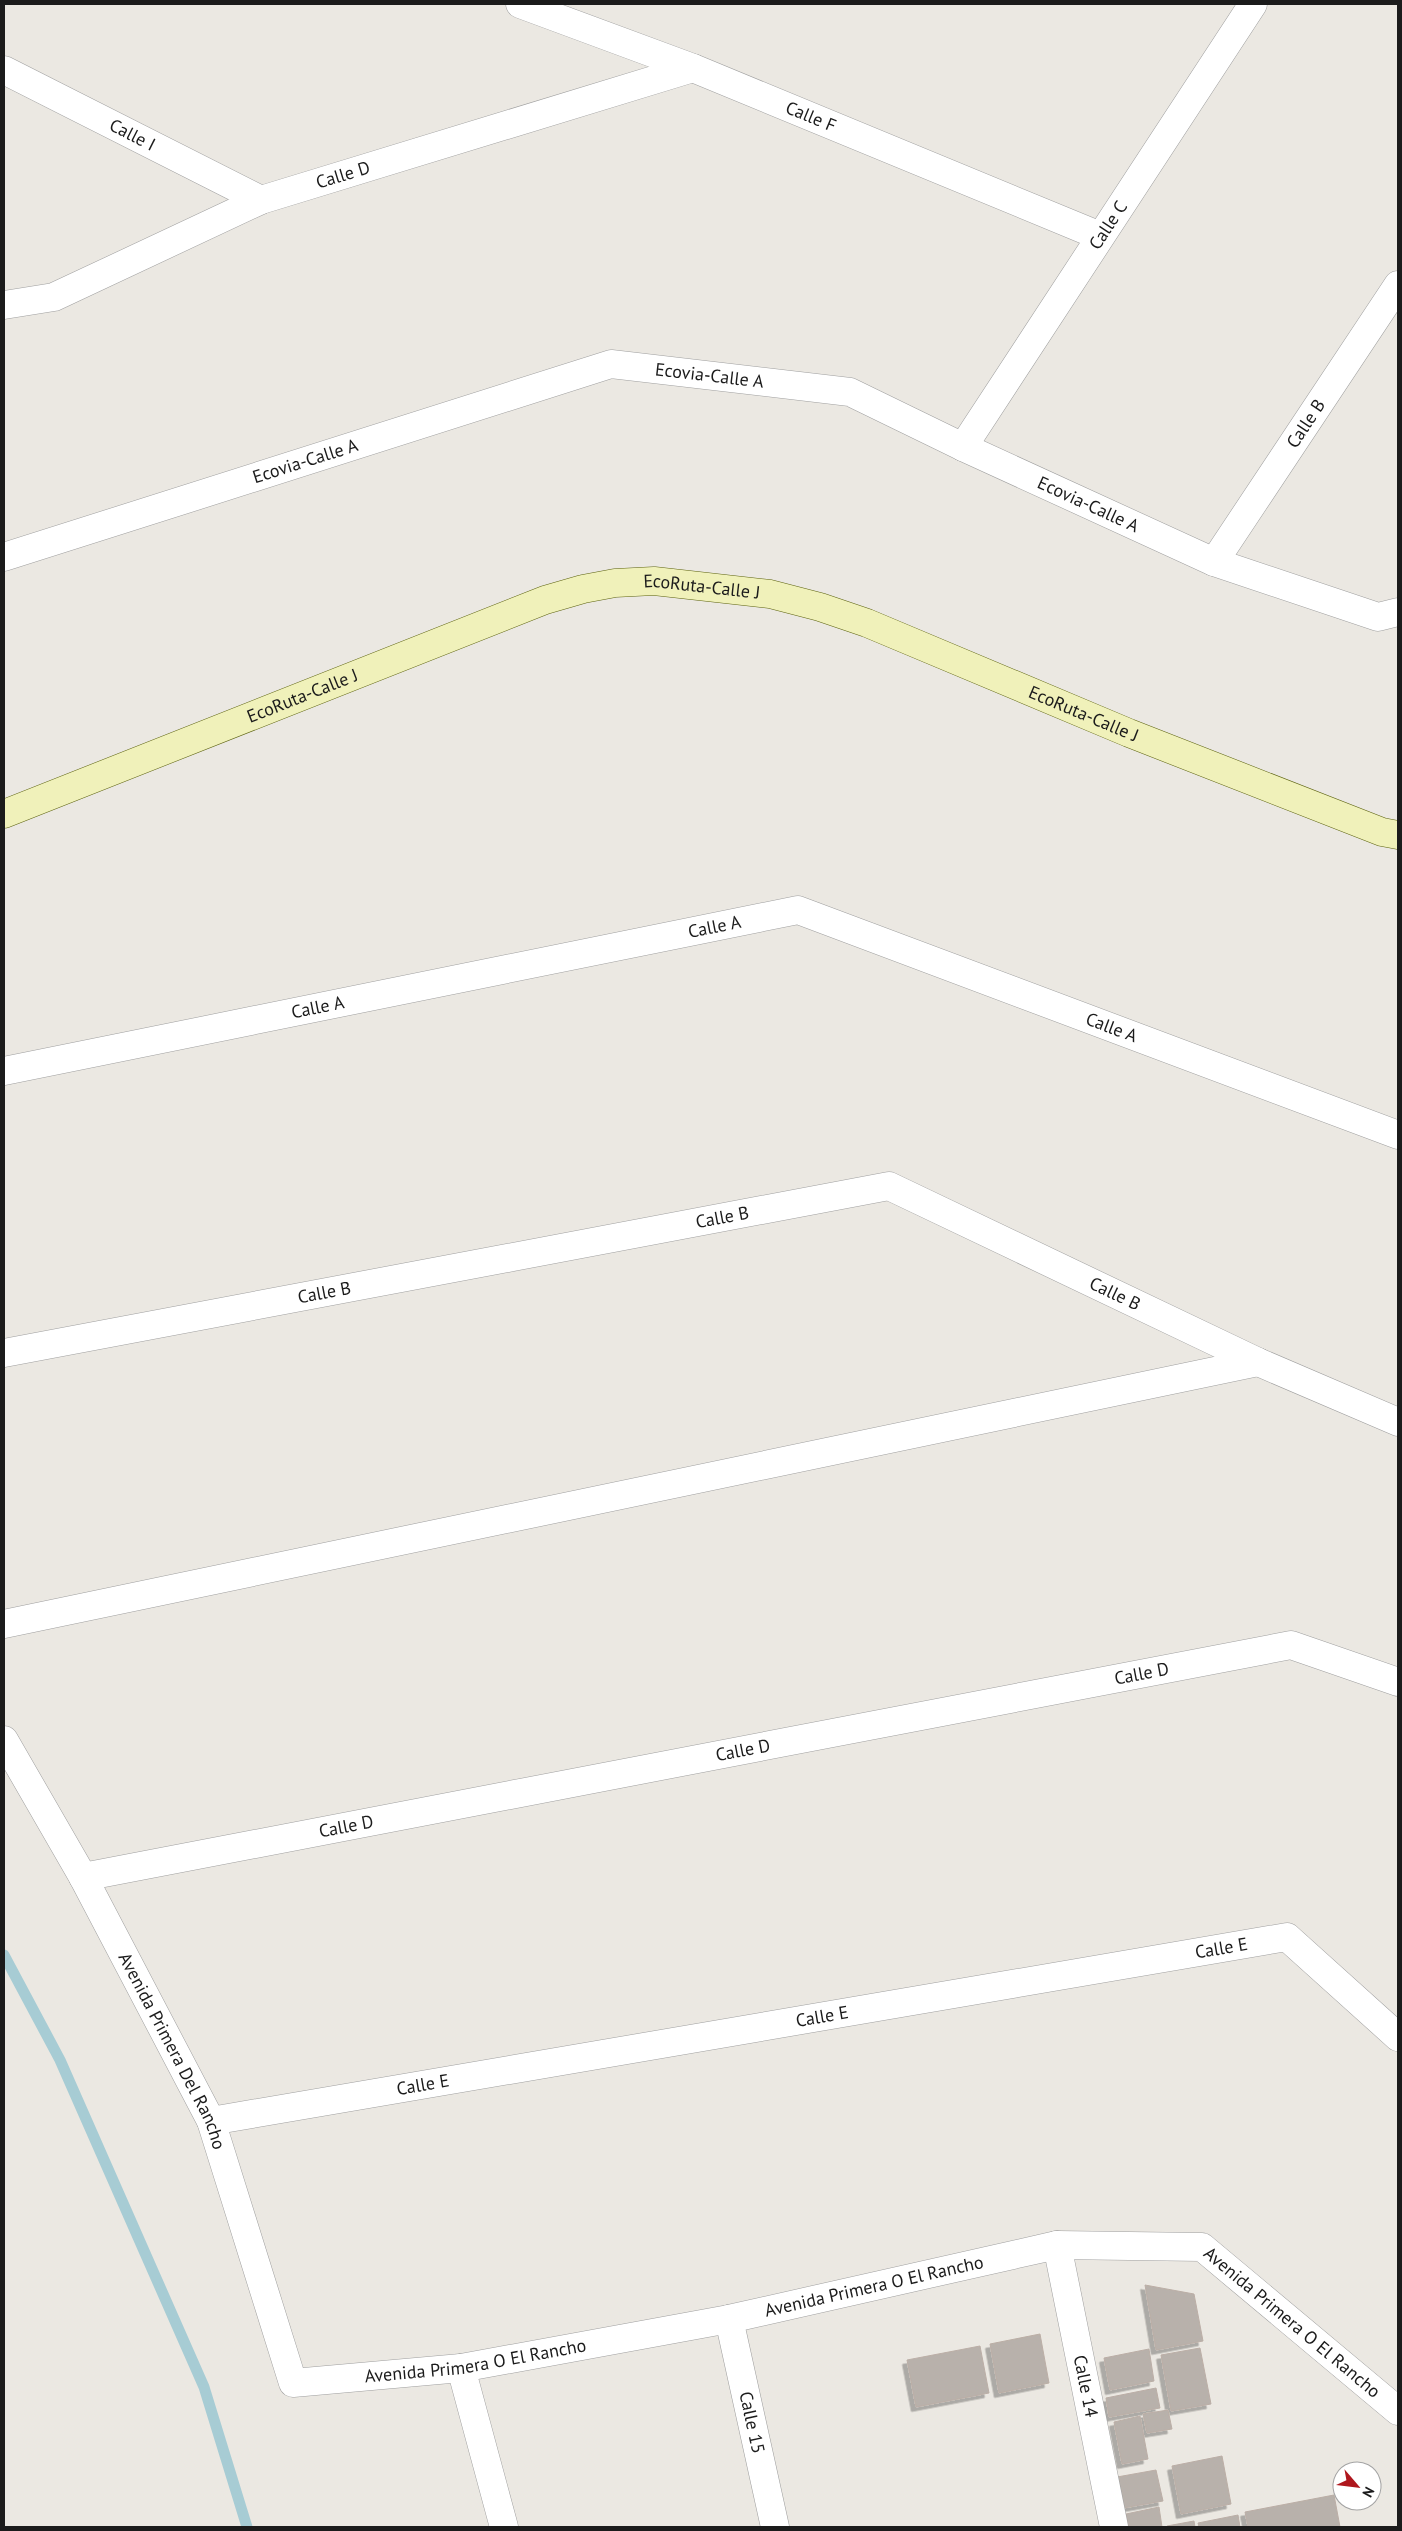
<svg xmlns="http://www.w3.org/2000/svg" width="1402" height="2531" viewBox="0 0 1402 2531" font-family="'PT Sans',sans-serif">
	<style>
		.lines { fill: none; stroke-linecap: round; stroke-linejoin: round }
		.stream { stroke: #a7ccd4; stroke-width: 11 }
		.building { fill: #b8b1ab; stroke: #bbaea6; filter: url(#shadow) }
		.street-casing { stroke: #9f9f9f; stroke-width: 29 }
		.secondary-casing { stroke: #5d6311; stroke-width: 29 }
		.street { stroke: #fff; stroke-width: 28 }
		.secondary { stroke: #f0f1ba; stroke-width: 28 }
		.labels { text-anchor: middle; stroke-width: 5; stroke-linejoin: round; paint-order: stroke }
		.street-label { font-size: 18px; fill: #1b1b1b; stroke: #fff }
	</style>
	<defs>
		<filter id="shadow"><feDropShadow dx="-4.5" dy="4.5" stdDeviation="0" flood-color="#0004"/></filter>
	</defs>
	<rect width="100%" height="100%" fill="#ebe8e2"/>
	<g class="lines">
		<path class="stream" d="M4,1955L60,2060L204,2387L247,2527"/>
	</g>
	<path class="building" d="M1145,2285L1194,2294L1203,2341L1156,2350Z
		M1040,2334L1049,2383L999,2393L990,2344Z
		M980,2346L989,2393L916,2407L907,2360Z
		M1200,2348L1211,2404L1171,2411L1161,2355Z
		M1149,2349L1154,2381L1110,2390L1104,2358Z
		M1156,2388L1160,2408L1109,2417L1106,2398Z
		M1168,2410L1172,2429L1147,2433L1143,2414Z
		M1140,2416L1148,2459L1122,2464L1114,2422Z
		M1222,2456L1231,2504L1181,2514L1172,2466Z
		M1156,2470L1163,2501L1123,2508L1117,2477Z
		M1334,2495L1340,2527H1248L1245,2512Z
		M1159,2507L1162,2527H1129L1126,2514Z
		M1238,2515L1240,2527H1199L1198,2523Z
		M1194,2521L1195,2527H1167V2526Z"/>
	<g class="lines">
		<defs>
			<g id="street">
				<path id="s1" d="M520,4L693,68L1100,236"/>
				<path id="s2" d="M4,70L261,200"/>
				<path id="s3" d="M4,305L54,297L261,200L693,68"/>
				<path id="s4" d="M963,447L1253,4"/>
				<path id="s5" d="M4,557L611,364L850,392L963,447L1214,562L1378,617L1398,612"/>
				<path id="s6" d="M1214,562L1398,285"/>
				<path id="s7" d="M4,1071L798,910L1398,1135"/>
				<path id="s8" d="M4,1353L889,1186L1258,1362L1398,1422"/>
				<path d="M4,1624L1258,1362"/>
				<path id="s9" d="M4,1740L83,1877L211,2121L293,2383L461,2368L729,2319L1057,2245L1202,2247L1398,2411"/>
				<path id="s10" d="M83,1877L1291,1645L1398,1682"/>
				<path id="s11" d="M211,2121L1287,1937L1398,2037"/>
				<path id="s12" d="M1057,2245L1114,2527"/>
				<path id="s13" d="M729,2319L775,2527"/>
				<path d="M461,2368L504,2527"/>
			</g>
			<g id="secondary">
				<path id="s14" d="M4,814L545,600L583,589L615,583L654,581L770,594L820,607L867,623L1129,733L1382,832L1398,835"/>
			</g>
		</defs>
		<use href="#street" class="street-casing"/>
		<use href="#secondary" class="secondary-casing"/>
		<use href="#street" class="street"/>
		<use href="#secondary" class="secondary"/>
	</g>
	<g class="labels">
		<g class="street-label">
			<text dy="6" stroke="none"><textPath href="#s1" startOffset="312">Calle F</textPath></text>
			<text dy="6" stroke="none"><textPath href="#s2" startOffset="144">Calle I</textPath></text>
			<text dy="6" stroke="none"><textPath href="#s3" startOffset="365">Calle D</textPath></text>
			<text dy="6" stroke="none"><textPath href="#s4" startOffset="265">Calle C</textPath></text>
			<text dy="6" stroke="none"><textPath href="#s5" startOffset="736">Ecovia-Calle A</textPath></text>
			<text dy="6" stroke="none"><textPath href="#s6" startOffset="166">Calle B</textPath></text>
			<text dy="6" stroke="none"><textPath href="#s5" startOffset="316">Ecovia-Calle A</textPath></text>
			<text dy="6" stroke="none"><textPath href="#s5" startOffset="1141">Ecovia-Calle A</textPath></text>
			<text dy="6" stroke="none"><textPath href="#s14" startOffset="741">EcoRuta-Calle J</textPath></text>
			<text dy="6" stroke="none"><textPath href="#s14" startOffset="321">EcoRuta-Calle J</textPath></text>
			<text dy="6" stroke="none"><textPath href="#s14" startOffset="1146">EcoRuta-Calle J</textPath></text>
			<text dy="6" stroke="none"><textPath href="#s7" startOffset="725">Calle A</textPath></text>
			<text dy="6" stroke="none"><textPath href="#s7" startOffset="320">Calle A</textPath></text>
			<text dy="6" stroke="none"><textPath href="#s7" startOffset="1145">Calle A</textPath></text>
			<text dy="6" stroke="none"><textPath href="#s8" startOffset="731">Calle B</textPath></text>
			<text dy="6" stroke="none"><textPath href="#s8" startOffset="326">Calle B</textPath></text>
			<text dy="6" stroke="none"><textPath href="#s8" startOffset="1151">Calle B</textPath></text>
			<text dy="6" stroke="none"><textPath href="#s10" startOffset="1078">Calle D</textPath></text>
			<text dy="6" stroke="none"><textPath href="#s10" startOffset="672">Calle D</textPath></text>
			<text dy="6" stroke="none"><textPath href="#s10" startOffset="268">Calle D</textPath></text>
			<text dy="6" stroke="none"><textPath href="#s11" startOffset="1025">Calle E</textPath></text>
			<text dy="6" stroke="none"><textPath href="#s11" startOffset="620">Calle E</textPath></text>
			<text dy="6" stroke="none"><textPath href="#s9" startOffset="354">Avenida Primera Del Rancho</textPath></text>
			<text dy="6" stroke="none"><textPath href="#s11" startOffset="215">Calle E</textPath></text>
			<text dy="6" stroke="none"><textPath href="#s9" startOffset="1298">Avenida Primera O El Rancho</textPath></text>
			<text dy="6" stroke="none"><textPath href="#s9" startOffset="1748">Avenida Primera O El Rancho</textPath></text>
			<text dy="6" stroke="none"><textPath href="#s9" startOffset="892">Avenida Primera O El Rancho</textPath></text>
			<text dy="6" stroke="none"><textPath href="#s12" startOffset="144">Calle 14</textPath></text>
			<text dy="6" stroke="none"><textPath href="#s13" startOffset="106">Calle 15</textPath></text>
		</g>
	</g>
	<rect width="1402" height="2531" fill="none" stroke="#1b1b1b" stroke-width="10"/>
	<g transform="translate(1357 2486) rotate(118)"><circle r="24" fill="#ffffff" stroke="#a4a4a4"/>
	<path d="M0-4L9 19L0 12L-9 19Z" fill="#af171d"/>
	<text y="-8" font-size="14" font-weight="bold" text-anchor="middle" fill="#1b1b1b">N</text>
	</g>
</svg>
